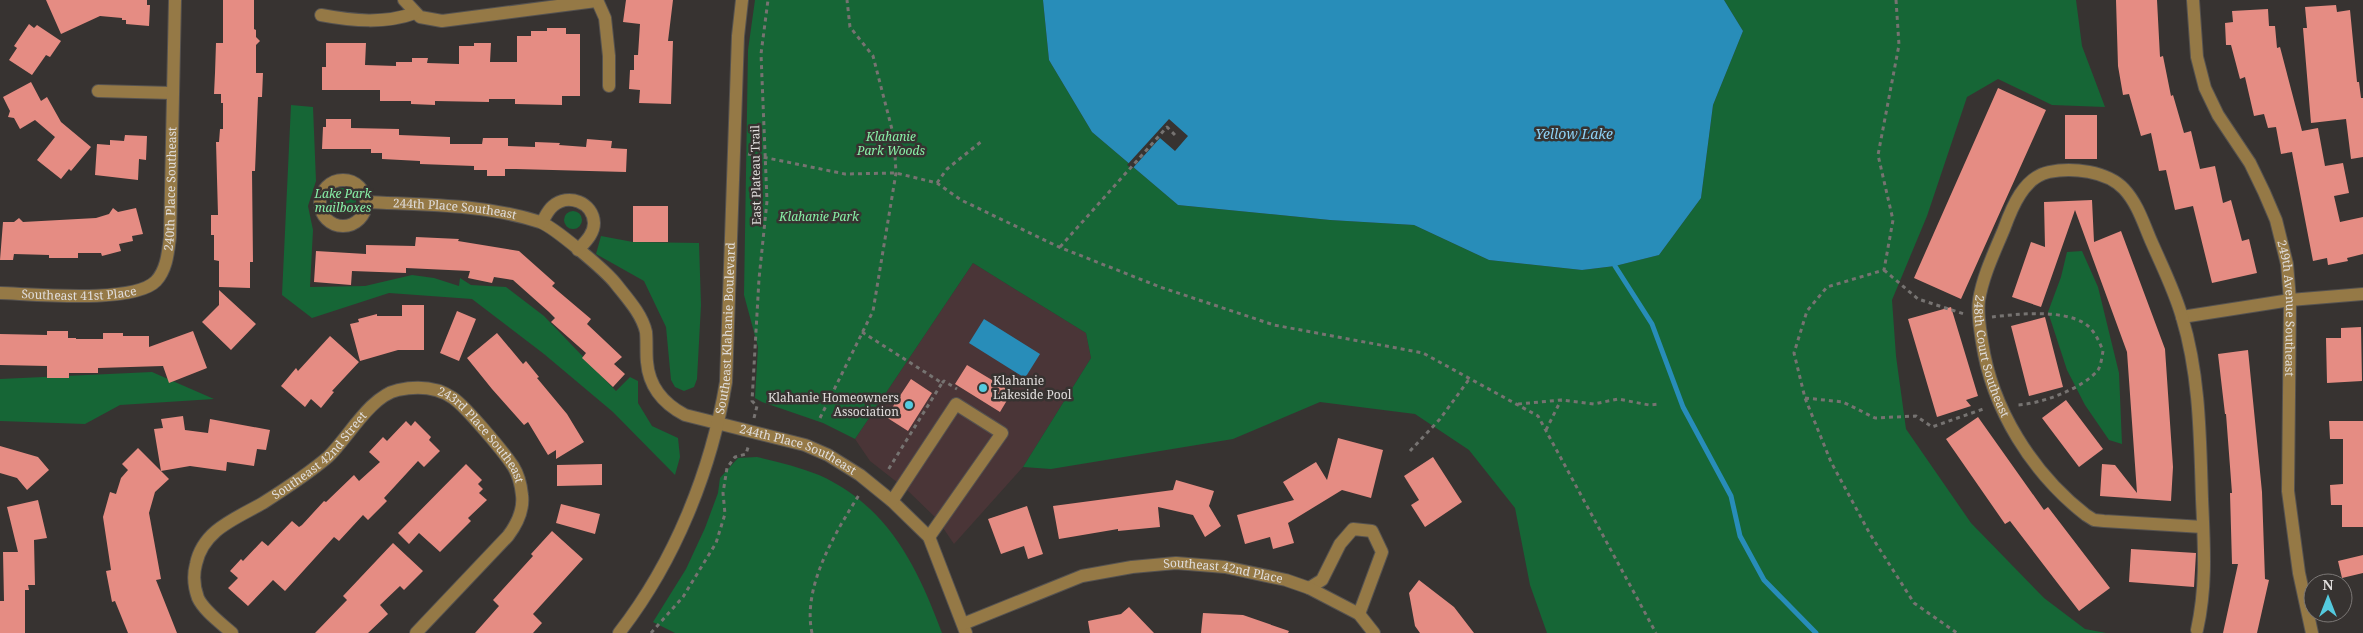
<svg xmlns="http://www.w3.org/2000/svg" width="2363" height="633" viewBox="0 0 2363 633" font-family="'Noto Serif',serif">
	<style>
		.commercial { fill: #4a3537 }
		.green { fill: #166636 }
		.water { fill: #288db9 }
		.pier { fill: #373331 }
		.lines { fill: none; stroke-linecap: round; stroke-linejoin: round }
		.stream { stroke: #288db9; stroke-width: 5 }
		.building { fill: #e58c83 }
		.minor-casing { stroke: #555250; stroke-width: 14 }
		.path { stroke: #767371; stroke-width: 3; stroke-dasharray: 4 4; stroke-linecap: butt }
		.minor { stroke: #957946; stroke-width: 12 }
		.poi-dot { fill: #54cade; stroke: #373331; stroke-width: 2 }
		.labels { text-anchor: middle; stroke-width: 5; stroke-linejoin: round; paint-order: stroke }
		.park-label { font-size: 12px; font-style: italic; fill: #88f0a7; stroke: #373331 }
		.street-label { font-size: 12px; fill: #e0dddc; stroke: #373331 }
		.poi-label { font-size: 12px; fill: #e0dddc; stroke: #373331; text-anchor: start }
		.water-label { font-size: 14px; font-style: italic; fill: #8ed2f5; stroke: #373331 }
	</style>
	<rect width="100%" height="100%" fill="#373331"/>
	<path class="commercial" d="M973,263L1086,333L1091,358L1023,467L954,544L937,519L907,490L870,461L855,439Z"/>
	<path class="green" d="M755,0H1043L1049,60L1092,132L1178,205L1330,220L1414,225L1489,260L1582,270L1615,266L1659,255L1701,198L1713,105L1743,31L1724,0H2076L2082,46L2105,107L2052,105L1998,79L1967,97L1927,216L1892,300L1896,356L1906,429L1971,523L2044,598L2085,629L2106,633H1547L1530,585L1515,508L1469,450L1415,414L1320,402L1233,439L1051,469L1023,467L1091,358L1086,333L973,263L855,439L823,423L762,402L755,398L758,347L744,295L748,50Z
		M291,105L313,107L316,181L308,206L313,230L310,287L365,286L412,275L434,278L459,286L460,278L471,285L506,287L544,316L616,391L630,377L638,381V403L652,426L678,438L680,457L675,475L613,412L544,354L472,299L389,293L312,318L282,295Z
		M330 201a13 13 0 1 1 26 0a13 13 0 1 1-26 0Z
		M564 220a9 9 0 1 1 18 0a9 9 0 1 1-18 0Z
		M601,236L633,242L699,243L701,305L697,379L694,387L684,391L675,387L671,380L666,327L644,281L596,254Z
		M2082,251L2098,287L2119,373L2122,444L2109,440L2085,405L2067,370L2048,312L2061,277L2067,252Z
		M152,372L214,399L120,405L85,424L0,421V379Z
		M757,457C778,462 799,467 819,475C888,506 917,566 942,633H675L653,622L686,569L705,528L718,493L720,478L738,458Z"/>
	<path class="water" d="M1043,0H1724L1743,31L1713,105L1701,198L1659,255L1615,266L1582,270L1489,260L1414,225L1330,220L1178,205L1092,132L1049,60Z
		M984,319L1040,354L1025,378L969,343Z"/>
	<path class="pier" d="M1169,119L1188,136L1175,151L1160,138L1132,169L1127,165Z"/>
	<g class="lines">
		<path class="stream" d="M1615,266L1652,324L1683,407L1731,496L1740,536L1764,580L1816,633"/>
	</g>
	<path class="building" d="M46,0H147V5H150L149,26L126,24V20H122V18L100,16L61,34Z
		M223,0H254V29L256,30V37L260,41L256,45V73H263L262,97H258L255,171H252L253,262H250V288L219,287V261L214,260V235H211V215H218L216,142H219L220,129H223V103H221V94H214L215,73L216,43H223Z
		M626,0H673L668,41H673L671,104L639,103L640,90L629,89L630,70H634V55H638L640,24L623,22Z
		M2116,0H2157L2160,57L2163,56L2171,96L2173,95L2184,133L2191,131L2200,169L2215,166L2223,203L2231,200L2242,241L2249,239L2257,273L2212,283L2193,206L2175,210L2166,170L2159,171L2151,133L2141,136L2129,94L2123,95L2118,66Z
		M2336,5L2337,12L2350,10L2357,82H2359L2361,98H2363V157L2351,159L2346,119L2311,123L2303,28H2307L2305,7Z
		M2268,9L2269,26H2275L2277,48L2280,47L2302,131L2318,128L2325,166L2343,163L2349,193L2334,196L2340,222L2363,217V254L2347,258L2348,261L2328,265L2327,258L2313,261L2292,152L2281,154L2276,127L2268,128L2264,114L2254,116L2245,77L2240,79L2231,45H2226L2225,23L2233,22L2232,11Z
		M29,24L34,28L37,25L61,41L50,57L46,55L32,75L9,60L17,48L14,46Z
		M547,28H566V34H580V96H562V105L515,104V99H489V102L435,101V105L411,104V101H380V90H322V67H326V43H366L365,65L396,66V62H412V58H428L427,63L459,64V46H474V43H491L490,62H517V36H531V31H547Z
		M31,82L41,101L47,97L61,122L91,147L71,171L69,169L61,179L37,160L55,137L35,120L20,129L14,118L8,117L10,111L3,97Z
		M1998,88L2046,110L1961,299L1914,278Z
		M2065,115H2097V159H2065Z
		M326,119H351V128L399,129V135L450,137V144H482L483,138H508V146L535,147V142L560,143L559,145L586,147L587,139L612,141L611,148L627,149L626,172L516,169H505V176H487V170H474V166L420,164V161L382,159V153H371V149H322L323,127H326Z
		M125,135L147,136L146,160L139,159L138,180L95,175L97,144L110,145V140L124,141Z
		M2092,200L2094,242L2121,231L2165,349L2173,467L2171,501L2100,496L2102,464L2115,465L2137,493L2127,352L2075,210L2041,307L2012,297L2031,242L2045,247L2044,202Z
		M633,206H668V242H633Z
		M113,208L118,212L136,208L143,234L132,236L133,241L119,244L121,251L102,256L101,253H78V258H49V255L14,254L13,260H0L3,222H14L19,218L23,222L96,218L109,214Z
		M416,237L459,239L458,241L519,251L555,283L552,286L591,319L587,324L622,357L614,364L625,374L613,387L582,358L586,353L551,322L555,318L549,312L513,280L494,277L492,283L468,278L470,271L406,268V273L352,271L351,285L314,282L316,251L366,254V245L415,246Z
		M219,290L256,324L231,350L202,322L219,305Z
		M402,305H424V350H398L360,361L350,324L359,322L358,319L377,314V316H402Z
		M1951,307L1978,396L1966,400L1971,406L1937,417L1908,319Z
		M457,311L476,319L459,361L440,353Z
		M2045,317L2063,387L2029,396L2011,326Z
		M2361,327L2362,381L2327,383L2326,338H2341V328Z
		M47,331H68V338H76V339H103V333H123V336H149V347L193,331L207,368L169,383L163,366L98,368V373H69V378H47V366L0,365V334L47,335Z
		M497,333L523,364L526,361L539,377L537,378L567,414L584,442L556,459V450L548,455L528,422L524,425L492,389L467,358Z
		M330,336L359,362L332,391L334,392L321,408L311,399L305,407L281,386L296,368L298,371Z
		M2248,350L2262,492L2265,579L2269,580L2257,633H2223L2238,564H2232L2230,493H2232L2226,414H2225L2218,354Z
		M967,365L1012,392L1000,412L955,384Z
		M911,379L932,393L908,431L886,417Z
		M2066,400L2103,449L2079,467L2042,418Z
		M183,416L185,430L208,433L210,419L270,430L266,450L257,449L254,466L227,462L226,471L190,466L161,471L154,429L163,428L161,419Z
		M1978,417L2044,510L2048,507L2110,588L2079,611L2010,521L2005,524L1946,439Z
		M406,421L411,426L415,421L431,437L429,440L440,451L424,467L418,461L384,498L387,501L368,520L363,515L339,541L334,537L285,591L273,580L248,606L228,588L238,578L230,571L241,559L243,561L262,541L268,546L292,521L299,527L302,525L324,501L326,502L354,475L359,481L380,462L369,452L383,437L387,441Z
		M2329,421H2363V527H2342V505H2331L2330,485L2343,484V439H2330Z
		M1338,438L1383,450L1371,498L1342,490L1288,523L1294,543L1273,549L1270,537L1245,544L1237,515L1294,500L1283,482L1316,462L1327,480Z
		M0,446L38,457L49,470L27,490L17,478L0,473Z
		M138,448L169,479L155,492L149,513L161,579L156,580L177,633H128L115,601L112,602L106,571L111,570L103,517L110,492L116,494L121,478L128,470L122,464Z
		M1433,457L1462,502L1425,527L1411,505L1419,500L1404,476Z
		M466,464L482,480L478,484L483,489L479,493L487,500L468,518L471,521L440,552L419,533L409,544L398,533Z
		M602,464V485L557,486V465Z
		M1176,480L1214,491L1209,506L1221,526L1205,537L1193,515L1158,507L1160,527L1118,531V529L1059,539L1053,506L1173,490Z
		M38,500L47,538L34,540L35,585H28L29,590H25V633H0V601H4L3,552H18L7,507Z
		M561,504L600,514L595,534L556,523Z
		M1027,506L1043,554L1028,559L1024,546L1001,554L988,519Z
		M552,531L583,559L533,614L542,623L533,633H475L499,606L493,600L533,556L531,554Z
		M393,543L423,571L404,590L400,586L380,605L388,614L368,633H315L347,600L343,596Z
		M2131,549L2196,553L2194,587L2129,582Z
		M2363,555V573L2342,578L2338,561Z
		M1419,580L1454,607L1474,633H1420L1415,626L1409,593Z
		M1129,607L1154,633H1090L1088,621L1121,614Z
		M1203,613L1243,615L1289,631L1288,633H1201Z"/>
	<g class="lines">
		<defs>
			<g id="minor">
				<path d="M404,0L420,17L442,21L596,1"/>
				<path d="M597,0L605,18L609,56V86"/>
				<path id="s1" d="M2193,0L2197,57L2205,88L2218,115L2250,163L2264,192L2276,220L2287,264L2290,300L2288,491L2299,573L2312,633"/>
				<path d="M321,15C353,21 385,24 415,13"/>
				<path d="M98,91L172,93"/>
				<circle cx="343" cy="203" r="23"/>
				<path id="s2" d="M366,202C424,205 484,204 540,222C554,227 606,271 616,284C627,298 642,314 646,332C647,342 646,353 647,362C649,387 664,404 685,415L805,445L828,455L860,475L892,501L929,537L966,633"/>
				<path d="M542,222C545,217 548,210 553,206C568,193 593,202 594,223C594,234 585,242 578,250"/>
				<path id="s3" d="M0,293C33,294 134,304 156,281C167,269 168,252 170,237L175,0"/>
				<path d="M2182,317L2290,300L2363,294"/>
				<path d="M892,501L956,404L1002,433L929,537"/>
				<path d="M1309,588L1322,580L1340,544L1353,529L1372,531L1382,552L1359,614"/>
				<path id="s4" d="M963,624L1082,576L1132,567L1176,563L1225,567L1286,580L1309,588L1359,614L1374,633"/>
				<path id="s5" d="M2197,630C2207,585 2204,545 2202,499C2200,439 2200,376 2182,317C2175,292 2163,268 2152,243C2144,225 2138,204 2124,189C2107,171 2072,167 2049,172C2024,177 2012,207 2004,229C1995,251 1983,275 1979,300C1977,313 1980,328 1982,342C1992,409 2032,473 2086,515L2094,520L2104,521L2203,527"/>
				<path id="s6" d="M232,633C221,623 204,611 198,598C194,587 193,575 196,564C203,530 235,519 263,503C285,489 308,474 328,457C348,438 370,396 398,390C417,386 437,387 453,398C466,407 503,451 513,466C518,474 521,485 522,495C524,511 517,524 508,536L416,633"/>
				<path id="s7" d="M619,633C675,561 711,471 726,382L738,36L742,0"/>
			</g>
		</defs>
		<use href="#minor" class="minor-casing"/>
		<path class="path" d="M1896,0L1899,45L1878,155L1893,220L1884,270L1827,287L1807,311L1794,353L1805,398L1831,462L1870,534L1914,603L1957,633
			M748,154L845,174L896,173L937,183L961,200L1059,247L1160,287L1274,325L1423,353L1538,416L1656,633
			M937,183L947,169L982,141
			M1060,247L1167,127L1176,136
			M1884,270L1918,299L1964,314
			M1992,317C2018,314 2060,309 2084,323C2094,329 2099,341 2103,351C2102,357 2101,365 2098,370C2083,389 2038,405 2015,405
			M862,332L942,383L888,470
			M942,383L944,381L957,389
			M1805,398L1843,402L1875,418L1916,416L1932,427L1986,408
			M1518,404L1561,400L1594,404L1618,399L1649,405L1660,404
			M754,418L757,406L752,401L759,279L767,201L761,54L768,0
			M820,418L873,311L896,173L894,137L873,56L850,27L847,0
			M1546,430L1561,400
			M1410,451L1440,419L1470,378
			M651,633L683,597L716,543L725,514L723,493L727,468L735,457L746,454L749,444
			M812,633C802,587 835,533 859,495"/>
		<use href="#minor" class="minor"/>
	</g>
	<g class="poi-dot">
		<circle cx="983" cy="388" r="5"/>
		<circle cx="909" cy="405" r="5"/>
	</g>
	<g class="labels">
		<g class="park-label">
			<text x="891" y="141">Klahanie<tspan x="891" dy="14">Park Woods</tspan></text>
			<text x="343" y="198">Lake Park<tspan x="343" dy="14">mailboxes</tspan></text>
			<text x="819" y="221">Klahanie Park</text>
		</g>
		<g class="street-label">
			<text transform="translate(756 175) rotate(-91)" y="4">East Plateau Trail</text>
			<text dy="4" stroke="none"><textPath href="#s3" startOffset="254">240th Place Southeast</textPath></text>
			<text dy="4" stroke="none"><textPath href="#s2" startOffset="89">244th Place Southeast</textPath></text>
			<text dy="4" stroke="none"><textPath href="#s3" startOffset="79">Southeast 41st Place</textPath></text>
			<text dy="4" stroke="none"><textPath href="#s1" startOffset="329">249th Avenue Southeast</textPath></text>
			<text dy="4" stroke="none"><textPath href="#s7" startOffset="329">Southeast Klahanie Boulevard</textPath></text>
			<text dy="4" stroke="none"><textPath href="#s5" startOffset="745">248th Court Southeast</textPath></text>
			<text dy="4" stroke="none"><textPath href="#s6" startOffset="459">243rd Place Southeast</textPath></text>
			<text dy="4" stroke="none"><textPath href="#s2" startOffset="548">244th Place Southeast</textPath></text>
			<text dy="4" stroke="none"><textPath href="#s6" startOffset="252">Southeast 42nd Street</textPath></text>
			<text dy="4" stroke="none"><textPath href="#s4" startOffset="271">Southeast 42nd Place</textPath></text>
		</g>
		<g class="poi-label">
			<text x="993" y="385">Klahanie<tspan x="993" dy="14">Lakeside Pool</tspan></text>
			<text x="899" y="402" text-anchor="end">Klahanie Homeowners<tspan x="899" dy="14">Association</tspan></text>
		</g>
		<g class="water-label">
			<text x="1574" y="139">Yellow Lake</text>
		</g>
	</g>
	<g transform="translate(2328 598)"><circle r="24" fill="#373331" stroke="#7b7775"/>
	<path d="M0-4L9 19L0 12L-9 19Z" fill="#54cade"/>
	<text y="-8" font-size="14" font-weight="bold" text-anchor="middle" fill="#e0dddc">N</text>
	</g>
</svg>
